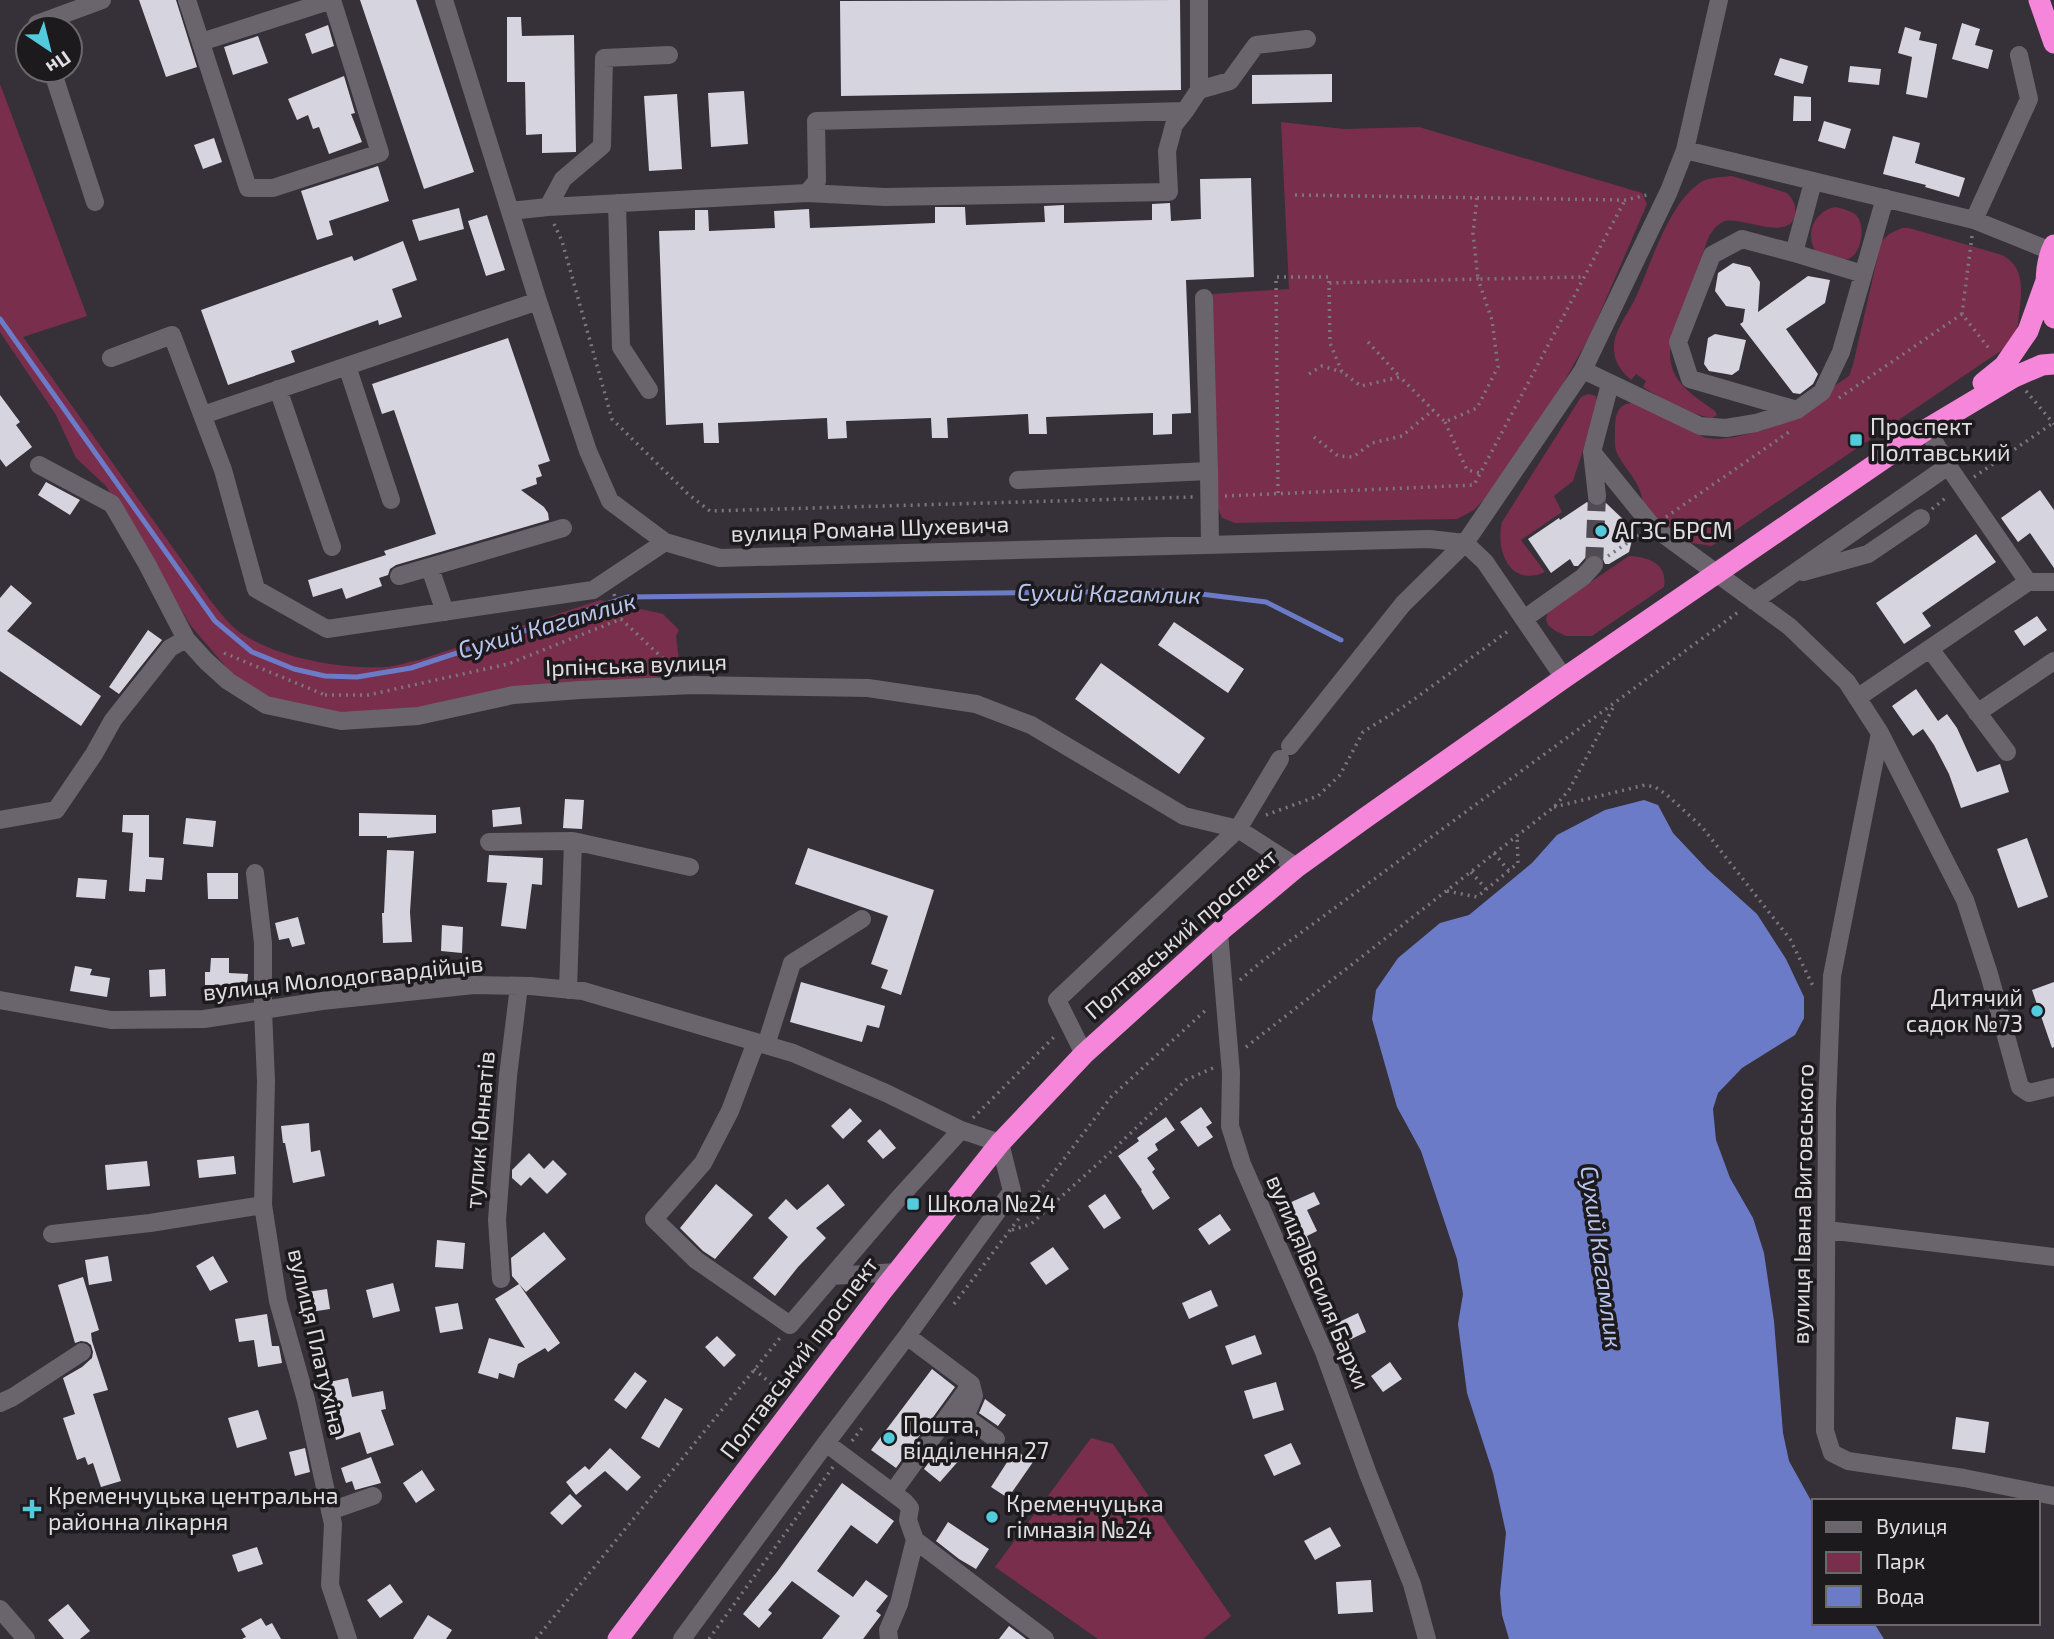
<svg xmlns="http://www.w3.org/2000/svg" width="2054" height="1639" viewBox="0 0 2054 1639" font-family="'Exo 2',sans-serif">
	<style>
		.green { fill: #792e4b }
		.water { fill: #6c7bc7 }
		.lines { fill: none; stroke-linecap: round; stroke-linejoin: round }
		.stream { stroke: #6c7bc7; stroke-width: 5 }
		.building { fill: #d6d4df }
		.minor-tunnel { stroke: #504b52; stroke-width: 18; stroke-dasharray: 18 9; stroke-linecap: butt }
		.path { stroke: #7c777d; stroke-width: 3.5; stroke-dasharray: 2 5; stroke-linecap: butt }
		.minor { stroke: #6a646c; stroke-width: 18 }
		.highway { stroke: #f686d9; stroke-width: 21 }
		.poi-dot { fill: #54cadd; stroke: #1c1a1d; stroke-width: 2.5 }
		.labels { text-anchor: middle; stroke-width: 7; stroke-linejoin: round; paint-order: stroke }
		.poi-label { font-size: 23px; fill: #e1dee2; stroke: #1c1a1d; text-anchor: start }
		.street-label { font-size: 23px; fill: #e1dee2; stroke: #1c1a1d }
		.water-label { font-size: 24px; font-style: italic; fill: #bac5ee; stroke: #1c1a1d }
	</style>
	<rect width="100%" height="100%" fill="#363138"/>
	<path class="green" d="M0,84L87,316L23,337L210,600C220,612 230,627 244,635C283,659 341,669 387,667C397,666 408,662 419,660L600,600L663,614L679,630L676,636L679,660L651,682L439,706L344,713L267,697L232,674L191,626L106,486L76,458L56,415L0,332Z
		M1281,122L1344,129L1419,127L1642,193L1647,204L1590,336L1545,415L1489,494L1474,510L1457,519L1235,523L1222,518L1218,508L1212,294L1289,289Z
		M1732,176L1787,193C1793,199 1796,205 1795,213C1792,243 1743,217 1725,221C1717,224 1714,229 1709,236L1672,338C1663,378 1687,391 1715,411L1717,415L1712,418C1688,414 1664,400 1643,387L1646,381L1636,374L1631,380C1621,371 1614,362 1614,348C1614,330 1628,314 1635,299C1651,265 1670,197 1705,180C1714,177 1723,177 1732,176Z
		M1836,207C1843,209 1851,211 1856,215C1866,225 1862,254 1848,259C1839,261 1824,254 1816,252C1804,234 1815,210 1836,207Z
		M1902,228H1909L2002,255C2029,269 2020,299 2018,324L2016,331L2005,348L1712,546L1677,541L1643,507C1643,483 1626,472 1617,453C1614,446 1615,439 1615,431C1615,414 1618,401 1638,403L1690,431L1706,438L1719,439L1735,437L1764,430L1780,423L1849,376L1853,365L1881,242L1889,234Z
		M1588,394L1596,396L1598,404L1573,481L1554,496L1562,512L1521,540L1545,572C1510,588 1495,550 1502,522L1581,397Z
		M1629,556C1648,557 1668,563 1664,587L1592,636H1566L1554,630L1548,625L1546,620L1548,611Z
		M1091,1438L1113,1444L1231,1616L1203,1639H1098L995,1567Z"/>
	<path class="water" d="M1644,800L1658,805L1673,833L1707,869L1757,914L1786,959L1804,997V1018L1795,1035L1742,1068L1718,1093L1713,1109L1716,1140L1730,1178L1753,1218L1764,1253L1774,1321L1783,1433L1789,1461L1814,1506V1623H1874L1884,1639H1509L1502,1615L1500,1593L1506,1533L1493,1473L1467,1393L1458,1324L1463,1294L1457,1259L1421,1151L1397,1107L1372,1019L1376,990L1398,958L1440,923L1469,915L1532,863L1557,835L1605,810Z"/>
	<g class="lines">
		<path class="stream" d="M0,319L215,621L252,652L294,669L325,676L357,677L411,668L628,597L1176,591L1266,602L1341,640"/>
	</g>
	<path class="building" d="M139,0H176L197,67L166,77Z
		M360,0H416L474,172L424,189Z
		M1180,0L1181,90L841,96L840,1Z
		M507,17H521L522,36L574,35L576,152L542,153V134L526,135L525,82H507Z
		M1962,23L1980,29L1975,45L1993,50L1988,69L1952,59Z
		M328,25L334,46L312,54L305,34Z
		M1905,27L1921,32L1919,40L1937,44L1927,98L1906,94L1912,57L1898,53Z
		M258,36L268,63L233,75L224,47Z
		M1780,58L1808,66L1803,84L1774,75Z
		M1850,66L1881,69L1879,85L1848,82Z
		M1332,74V102L1252,104V75Z
		M344,76L355,113L351,114L362,142L329,154L319,127L313,129L308,115L297,120L288,99Z
		M744,91L748,144L711,147L708,93Z
		M677,94L682,169L649,171L644,96Z
		M1794,96L1811,97V121H1793Z
		M1824,121L1851,129L1845,149L1818,141Z
		M1893,136L1920,143L1915,163L1965,178L1959,197L1925,187L1926,185L1883,174Z
		M214,138L222,162L203,169L194,145Z
		M378,166L389,201L329,221L333,235L317,240L301,191Z
		M1251,178L1254,277L1186,280L1191,413L1172,414V434L1153,435V413L1046,417L1047,434H1029L1028,414L947,418L948,438H932L931,418L846,421L847,438L828,439L827,418L718,423L719,443H704L703,423L666,425L659,231L695,230V210H708L709,231L775,228L774,211L809,209L810,228L935,223V207H965L966,225L1045,222L1044,206L1064,205V223L1152,220V204L1170,203L1171,221L1201,219L1200,179Z
		M459,208L464,229L419,241L412,220Z
		M487,215L505,270L486,276L468,221Z
		M403,241L417,280L392,289L402,317L379,325L378,320L291,351L295,362L228,385L201,310L352,256L354,261Z
		M1733,263L1750,267L1760,282L1758,312L1808,276L1830,280L1825,303L1786,329L1818,374L1813,384L1800,394L1793,393L1740,324L1743,322L1745,309L1726,306L1715,291L1718,273Z
		M1715,334L1746,340L1739,370L1732,375L1709,371L1704,364L1708,338Z
		M508,338L550,461L538,465L542,476L536,478L537,484L521,490L544,507L548,513L549,520L396,565L390,569L388,575L379,578L382,586L346,599L342,588L313,597L308,580L386,555L384,551L436,534L394,410L382,414L372,384Z
		M0,395L20,422L16,425L32,447L6,467L0,459Z
		M46,482L80,500L70,515L38,495Z
		M2040,490L2054,510V568L2030,533L2018,542L2001,518Z
		M1587,502L1592,506L1598,507L1606,503L1626,522L1631,530L1632,540L1629,552L1609,564H1605L1602,557L1596,554L1586,557L1578,566H1574L1570,559L1551,573L1528,539L1559,518L1560,520Z
		M1976,534L1996,562L1922,613L1931,626L1904,644L1876,603Z
		M11,585L32,603L7,631L101,696L81,726L0,671V598Z
		M2037,616L2047,630L2024,646L2014,631Z
		M1174,622L1244,669L1228,693L1158,645Z
		M148,630L162,640L119,694L109,687Z
		M1101,663L1205,738L1179,774L1075,699Z
		M1916,689L1938,721L1947,714L1957,728L1977,772L2000,764L2009,792L1961,808L1949,774L1934,745L1923,729L1913,736L1892,706Z
		M565,799L584,800L582,829L563,828Z
		M520,807L522,824L493,827L492,810Z
		M359,813L436,815V833L387,838V836H359Z
		M123,815H149V857L164,858L162,880L146,879L145,892L129,891L133,833L122,832Z
		M186,818L216,821L213,847L183,844Z
		M2027,838L2048,897L2018,908L1997,849Z
		M808,848L934,890L901,995L881,988L888,970L871,964L888,916L795,884Z
		M387,850L414,851L410,912L412,942L383,943L382,913H384Z
		M489,855L543,858L542,885L532,884L526,929L501,926L507,883L487,882Z
		M207,873H238V899H208Z
		M78,878L107,880L105,899L76,897Z
		M298,917L305,944L292,947L289,938L279,940L275,923Z
		M442,925L463,927L462,953L441,951Z
		M211,958H229V973L248,974L247,986L205,985V972H210Z
		M75,966L92,969L90,975L110,978L107,997L70,991Z
		M165,969L166,996L150,997L149,970Z
		M801,982L885,1006L879,1028L867,1025L862,1042L790,1022Z
		M2054,982V1047L2052,1048L2032,990Z
		M1201,1107L1212,1123L1206,1127L1213,1137L1198,1147L1180,1122Z
		M850,1108L862,1121L843,1139L831,1126Z
		M1166,1117L1175,1130L1155,1144L1158,1150L1147,1158L1155,1169L1152,1172L1170,1198L1153,1210L1141,1191L1142,1190L1118,1156L1139,1141L1137,1138Z
		M309,1123L311,1152L320,1150L325,1176L293,1183L285,1143H283L281,1126Z
		M880,1129L896,1148L883,1159L867,1141Z
		M529,1153L544,1169L553,1160L567,1174L547,1194L530,1177L521,1186L512,1178V1170Z
		M234,1156L236,1174L199,1178L197,1160Z
		M147,1161L150,1186L107,1190L105,1165Z
		M716,1184L753,1215L715,1259L703,1251L680,1228Z
		M828,1184L845,1205L816,1228L826,1238L798,1267L775,1296L753,1278L788,1237L768,1218L786,1199L797,1210Z
		M1314,1192L1320,1204L1307,1210L1317,1231L1307,1236L1312,1249L1299,1255L1282,1216L1284,1215L1280,1207Z
		M1105,1194L1121,1218L1104,1229L1088,1206Z
		M1220,1214L1231,1230L1209,1245L1198,1229Z
		M544,1232L566,1259L526,1292L512,1276L511,1258Z
		M437,1240L465,1243L463,1269L435,1267Z
		M1053,1247L1069,1269L1046,1285L1030,1263Z
		M108,1256L112,1281L89,1285L85,1260Z
		M213,1256L228,1282L210,1291L196,1266Z
		M83,1277L99,1330L91,1333L92,1341L108,1390L93,1394L121,1481L101,1487L93,1463L88,1465L85,1457L77,1460L63,1418L75,1414L63,1378L82,1367L92,1358L93,1352L91,1345L87,1342L81,1341L75,1343L58,1285Z
		M393,1283L400,1311L373,1318L366,1290Z
		M519,1284L560,1343L548,1352L545,1348L518,1364L514,1378L499,1373L498,1379L478,1373L489,1338L525,1348L495,1299Z
		M327,1289L330,1309L304,1313L301,1293Z
		M1211,1290L1218,1306L1189,1319L1182,1303Z
		M458,1303L463,1329L440,1333L435,1307Z
		M1358,1313L1366,1332L1343,1343L1335,1324Z
		M267,1314L272,1346H279L282,1363L258,1367L254,1340L239,1342L235,1319Z
		M1255,1335L1262,1354L1232,1365L1225,1346Z
		M717,1336L736,1355L724,1367L705,1347Z
		M1390,1362L1402,1379L1383,1392L1371,1376Z
		M932,1369L955,1387L896,1468L871,1450Z
		M635,1372L647,1381L626,1409L614,1400Z
		M348,1378L352,1397L383,1391L386,1409L381,1410L394,1445L367,1454L360,1432L336,1440L331,1423L335,1421L325,1383Z
		M1276,1382L1284,1410L1253,1419L1244,1391Z
		M665,1398L683,1409L659,1448L641,1438Z
		M985,1399L1006,1415L998,1426L979,1413Z
		M258,1410L267,1439L237,1448L228,1418Z
		M1956,1417L1989,1422L1985,1453L1952,1449Z
		M1291,1443L1301,1464L1274,1476L1264,1455Z
		M305,1448L310,1472L295,1476L289,1452Z
		M610,1448L641,1477L627,1491L605,1471L576,1495L566,1482L585,1466L589,1470Z
		M950,1448L961,1458L940,1482L924,1469L938,1450L944,1455Z
		M1015,1450L1033,1462L1008,1498L991,1487Z
		M371,1457L381,1483L355,1490L352,1481L346,1483L341,1468Z
		M422,1470L435,1490L416,1503L403,1483Z
		M842,1483L894,1521L877,1544L851,1525L817,1571L853,1597L866,1580L888,1596L876,1611L881,1615L863,1639H822L840,1616L792,1581L768,1610L772,1613L759,1628L743,1614L777,1572Z
		M570,1494L582,1506L562,1525L550,1513Z
		M948,1522L989,1549L976,1569L959,1559L936,1541Z
		M1330,1527L1341,1546L1315,1560L1304,1541Z
		M257,1547L263,1564L238,1572L232,1555Z
		M1371,1580L1373,1612L1338,1614L1336,1582Z
		M390,1584L403,1602L380,1618L367,1600Z
		M68,1604L90,1631L80,1639H64L48,1620Z
		M428,1615L452,1630L446,1639H413Z
		M261,1618L266,1626L272,1623L281,1639H242L246,1637L241,1629Z
		M1009,1626L1026,1639H999Z"/>
	<g class="lines">
		<path class="minor-tunnel" d="M1594,565L1597,496"/>
		<path class="path" d="M1295,195L1625,200L1647,195
			M1477,198L1473,233L1478,279L1584,277
			M554,224L562,241L612,419L688,494L710,511L1193,497
			M1972,236L1962,314L1991,351
			M1368,342L1400,377
			M1309,374L1322,366L1342,372
			M2026,391L2054,424
			M1839,398L1962,314
			M1445,422L1467,470L1480,473
			M1314,437L1338,456L1353,457L1372,443L1402,436L1433,410
			M1974,477L2053,423
			M1278,493L1276,277H1329V283L1330,343L1342,372L1361,386L1400,377L1445,422L1477,408L1498,367L1492,320L1478,279L1329,283
			M1225,496L1474,485L1625,200
			M1932,509L1948,496
			M1666,517L1789,432
			M1608,556L1639,535
			M614,594L621,619
			M224,653L325,695L324,696
			M325,695H368L508,664L621,619L673,668
			M1554,807L1645,785L1655,787L1667,795L1702,827L1790,939L1814,988
			M1266,815L1318,796L1340,775L1363,732L1406,705L1511,629
			M1494,853L1509,871
			M1471,872L1486,889
			M1447,891L1477,897L1518,863L1517,834
			M1240,980L1261,962L1741,610
			M1246,1047L1554,807L1569,790L1615,704
			M973,1118L1057,1034
			M1012,1230L1031,1224L1114,1149L1186,1080L1213,1068
			M954,1304L1111,1097L1208,1008
			M754,1369L782,1393
			M852,1441L862,1428
			M536,1639L780,1338
			M709,1639L833,1467"/>
		<path class="minor" d="M187,0L248,188H273L380,153L332,0
			M444,0L538,301L588,451L610,501L665,542L720,558L1429,539L1465,543L1485,562L1564,678
			M38,28L37,24L102,0
			M201,42L332,0
			M52,70L95,202
			M1199,90L1230,81L1256,45L1307,39
			M1685,150L1974,220L2051,251
			M1813,182L1794,253L1863,274
			M807,193L885,197L1169,192L1167,151L1174,125L1185,111
			M617,203L621,347L649,390
			M548,207L563,179L602,146L604,58L669,55
			M510,211L548,207L807,193L817,181L816,121L1185,111L1199,90V0
			M1974,220L2029,99L2019,55
			M1794,253L1742,239L1712,255L1678,342L1690,379L1797,410
			M1204,298L1209,471
			M111,358L172,335L223,470L256,589L327,629L593,590L665,542
			M347,366L391,500
			M1583,370L1700,426L1726,428L1756,423L1797,410L1822,392L1841,352L1885,198
			M278,389L332,547
			M203,415L538,301
			M1927,429L1948,466L2028,582
			M1592,452L1652,526L1790,627L1847,682L1880,733L1965,900L1989,974L2020,1087L2029,1093L2054,1087
			M39,465L112,504L147,564L186,639L206,661L228,681L266,705L341,721L418,716L513,695L580,690L694,685L868,688L976,704L1031,725L1184,816L1238,829L1297,867
			M1018,480L1209,471L1210,544
			M1597,496L1592,452L1610,384
			M430,568L445,612
			M1803,572L1868,554L1921,518
			M399,576L563,528
			M1754,601L1948,466
			M1524,619L1583,577L1594,565
			M1930,649L2007,752
			M1857,698L2028,582H2054
			M1977,713L2054,661
			M1880,733L1832,976L1827,1106L1825,1431L1832,1453L1848,1461L1964,1478L2054,1496
			M1290,746L1403,604L1465,543L1583,370L1669,191L1685,150L1719,0
			M0,820L56,810L94,754L113,720L170,648L186,639
			M573,841L690,867
			M489,842L573,841L568,990
			M255,873L263,943V1010L266,1081L263,1205L278,1301L306,1400L333,1524L330,1585L348,1639
			M1219,932L1231,1073L1230,1126L1242,1164L1324,1352L1368,1474L1412,1584L1427,1639
			M0,1000L111,1020L204,1019L322,1001L474,985L530,986L583,991L793,1053L886,1093L961,1130L1000,1143L1012,1191L907,1336L826,1443L682,1639
			M756,1042L730,1111L703,1163L654,1219L696,1260L790,1325L898,1199L961,1130
			M766,1045L792,963L862,919
			M1084,1054L1057,1000L1238,829L1280,759
			M1827,1230L2054,1257
			M52,1234L150,1223L263,1205
			M832,1276L897,1272
			M501,1279L497,1220L508,1076L519,986
			M907,1336L971,1384L974,1396L965,1417L996,1439
			M0,1403L13,1397L82,1352
			M826,1443L905,1502L910,1508L908,1520L915,1540L1045,1639
			M893,1492L971,1384
			M330,1511L373,1496
			M0,1609L26,1639
			M889,1639L888,1630L899,1604L915,1540"/>
		<path class="highway" d="M2039,0L2054,43
			M2054,245C2044,265 2043,298 2054,318
			M1983,383L2004,366L2028,331L2046,281
			M618,1639L883,1290L1000,1143L1084,1054L1219,932L1297,867L1365,818L1564,678L1927,429L2014,377L2042,365L2054,364"/>
	</g>
	<g class="poi-dot">
		<rect x="1849" y="433" width="14" height="14" rx="3.5"/>
		<circle cx="1601" cy="531" r="7"/>
		<circle cx="2037" cy="1011" r="7"/>
		<rect x="906" y="1197" width="14" height="14" rx="3.5"/>
		<circle cx="889" cy="1438" r="7"/>
		<path d="M28.5 1498.5h7v7h7v7h-7v7h-7v-7h-7v-7h7z"/>
		<circle cx="992" cy="1517" r="7"/>
	</g>
	<g class="labels">
		<g class="poi-label">
			<text x="1870" y="435">Проспект<tspan x="1870" dy="26">Полтавський</tspan></text>
			<text x="1615" y="539">АГЗС БРСМ</text>
			<text x="2023" y="1006" text-anchor="end">Дитячий<tspan x="2023" dy="26">садок №73</tspan></text>
			<text x="927" y="1212">Школа №24</text>
			<text x="903" y="1433">Пошта,<tspan x="903" dy="26">відділення 27</tspan></text>
			<text x="48" y="1504">Кременчуцька центральна<tspan x="48" dy="26">районна лікарня</tspan></text>
			<text x="1006" y="1512">Кременчуцька<tspan x="1006" dy="26">гімназія №24</tspan></text>
		</g>
		<g class="street-label">
			<text transform="translate(870 529) rotate(-2)" y="8">вулиця Романа Шухевича</text>
			<text transform="translate(636 665) rotate(-2)" y="8">Ірпінська вулиця</text>
			<text transform="translate(1181 934) rotate(-41)" y="8">Полтавський проспект</text>
			<text transform="translate(343 978) rotate(-6)" y="8">вулиця Молодогвардійців</text>
			<text transform="translate(480 1130) rotate(-85)" y="8">тупик Юннатів</text>
			<text transform="translate(1803 1204) rotate(-89)" y="8">вулиця Івана Виговського</text>
			<text transform="translate(1318 1282) rotate(67)" y="8">вулиця Василя Бархи</text>
			<text transform="translate(317 1342) rotate(77)" y="8">вулиця Платухіна</text>
			<text transform="translate(799 1358) rotate(-53)" y="8">Полтавський проспект</text>
		</g>
		<g class="water-label">
			<text transform="translate(1109 594) rotate(1)" y="8">Сухий Кагамлик</text>
			<text transform="translate(547 626) rotate(-16)" y="8">Сухий Кагамлик</text>
			<text transform="translate(1601 1257) rotate(82)" y="8">Сухий Кагамлик</text>
		</g>
	</g>
	<rect x="1812" y="1499" width="228" height="126" fill="#1c1a1d" stroke="#6b686c" stroke-width="2"/>
	<rect x="1826" y="1522" width="35" height="10" fill="#6a646c" stroke="#6b686c" stroke-width="2"/>
	<text x="1876" y="1534" font-size="21" fill="#e1dee2">Вулиця</text>
	<rect x="1826" y="1552" width="35" height="21" fill="#792e4b" stroke="#6b686c" stroke-width="2"/>
	<text x="1876" y="1569" font-size="21" fill="#e1dee2">Парк</text>
	<rect x="1826" y="1586" width="35" height="21" fill="#6c7bc7" stroke="#6b686c" stroke-width="2"/>
	<text x="1876" y="1604" font-size="21" fill="#e1dee2">Вода</text>
	<g transform="translate(49 49) rotate(145)"><circle r="33" fill="#1c1a1d" stroke="#6b686c" stroke-width="2"/>
	<path d="M0-5L12 26L0 18L-12 26Z" fill="#54cadd"/>
	<text y="-10" font-size="19" font-weight="bold" text-anchor="middle" fill="#e1dee2">Пн</text>
	</g>
</svg>
